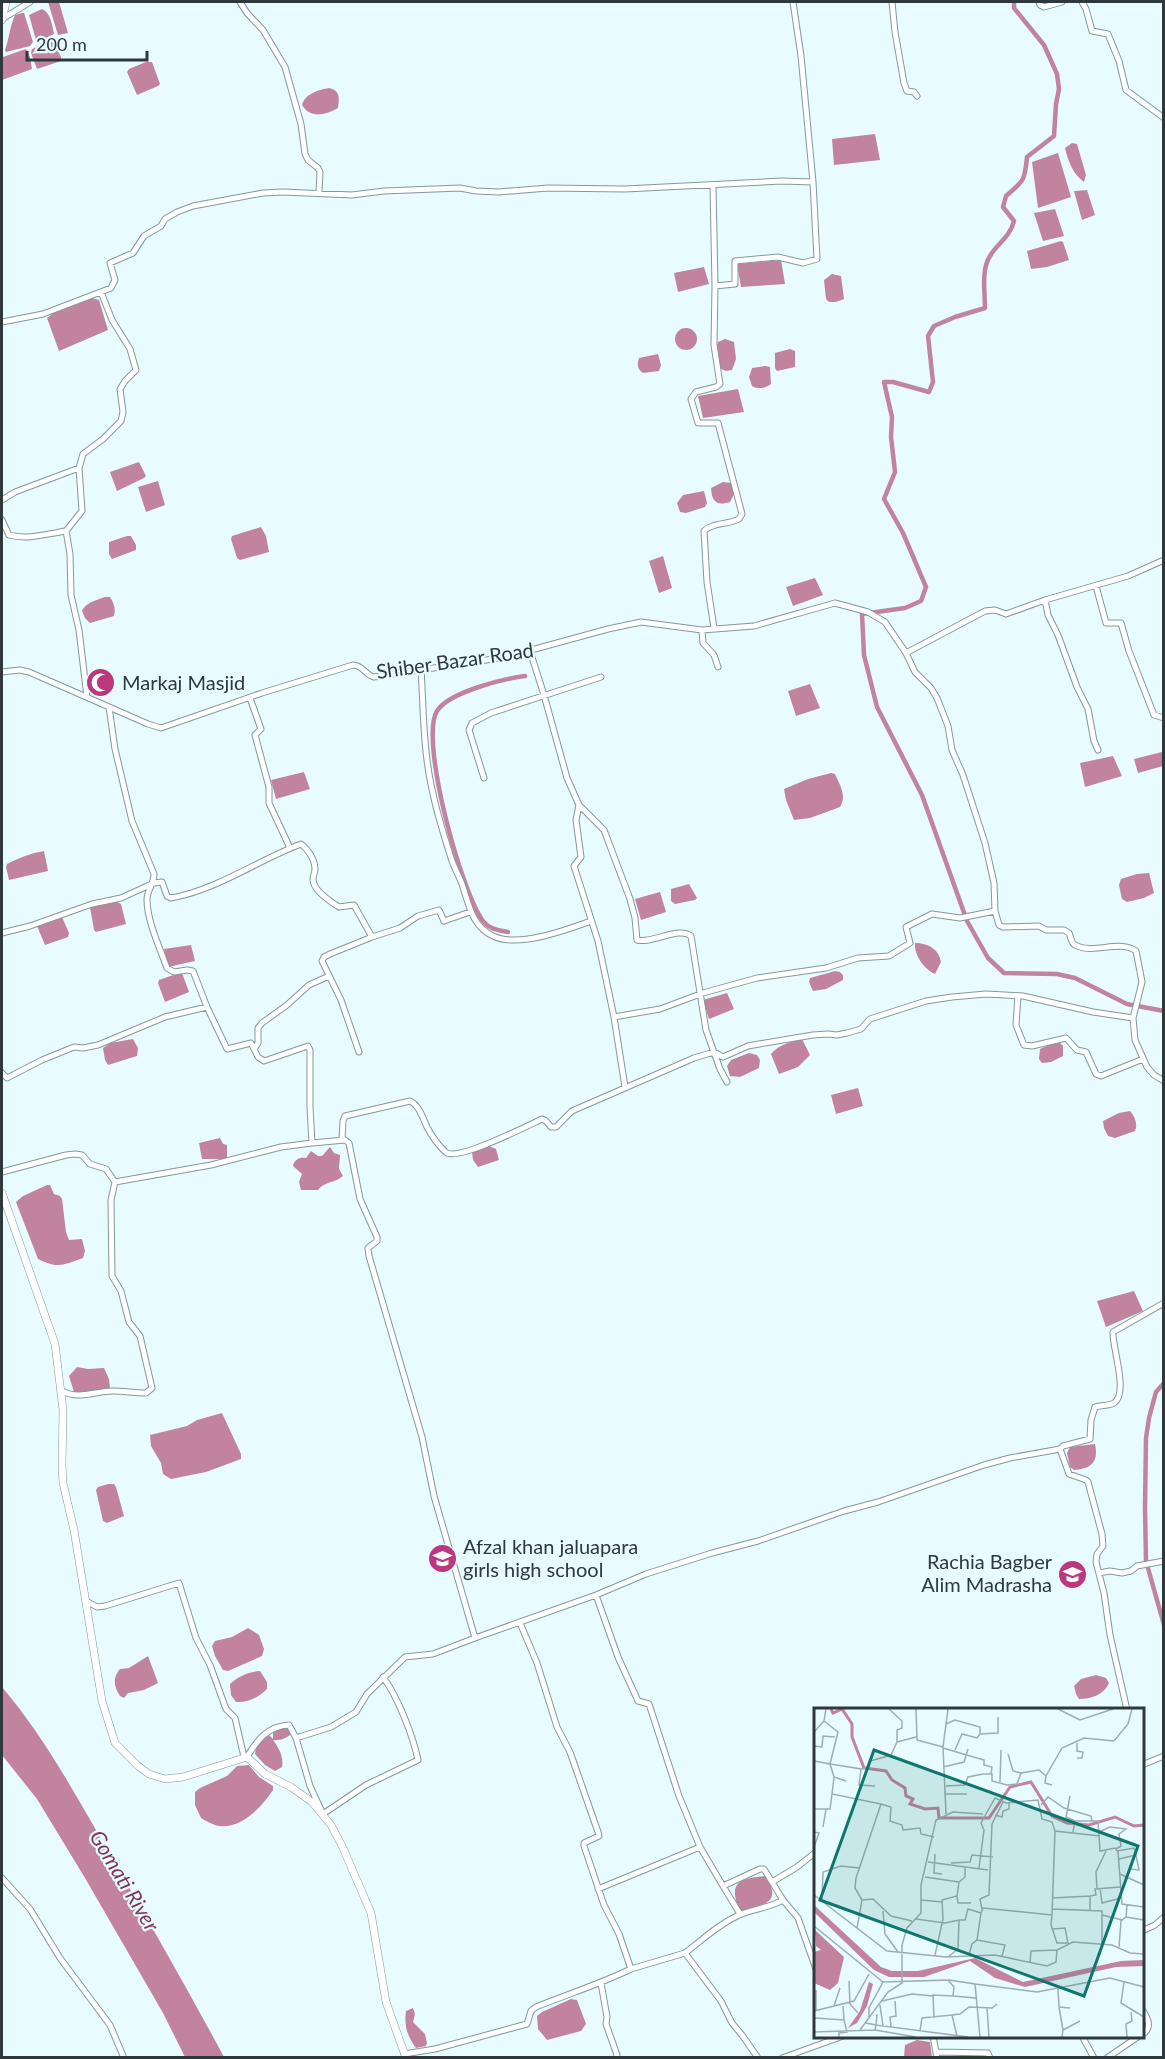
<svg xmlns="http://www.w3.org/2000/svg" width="1165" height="2059" viewBox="0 0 1165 2059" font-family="Lato,sans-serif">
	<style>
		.water { fill: #c2839e }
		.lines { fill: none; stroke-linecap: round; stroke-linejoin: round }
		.canal { stroke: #c2839e; stroke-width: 4.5 }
		.minor-casing { stroke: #82989d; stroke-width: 7 }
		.major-casing { stroke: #82989d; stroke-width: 8 }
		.minor { stroke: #fff; stroke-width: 5 }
		.major { stroke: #fff; stroke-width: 7 }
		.labels { text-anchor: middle; stroke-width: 4.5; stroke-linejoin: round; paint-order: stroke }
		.street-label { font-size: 20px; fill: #2f383a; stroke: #e8fbff }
		.poi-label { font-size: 20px; fill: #2f383a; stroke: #e8fbff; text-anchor: start }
		.water-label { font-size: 21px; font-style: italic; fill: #81335a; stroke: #e8fbff }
		.inset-river { fill: none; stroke: #c2839e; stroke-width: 3 }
		.inset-road { fill: none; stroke: #9eadb0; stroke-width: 1.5 }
		.view { fill: #0f766e; fill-opacity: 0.15; stroke: #0f766e; stroke-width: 3 }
		.inset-edge { fill: none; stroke: #2f383a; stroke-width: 3 }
	</style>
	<rect width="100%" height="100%" fill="#e8fbff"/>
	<path class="water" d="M48,2H59L68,33L58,35Z
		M42,9C51,13 52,25 54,34L39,42L36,40L29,15Z
		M22,13H24L33,42L30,46L6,52L5,50C9,39 10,26 15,15Z
		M53,41L61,57V61L37,69L31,53L32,49Z
		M26,49L30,57L32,69L2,80V59L3,57Z
		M146,62H152L160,84L158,86L137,95L127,72L129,69Z
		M329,88C341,91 339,98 338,108C326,115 310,119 302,105C305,94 318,90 329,88Z
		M875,134L880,160L834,165L832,139Z
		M1072,143L1077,144L1086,175L1084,182C1073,174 1068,161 1065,148Z
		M1058,153L1071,197L1038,208L1032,162Z
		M1087,190L1095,215L1082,220L1074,191Z
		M1055,209L1064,236L1043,241L1034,213Z
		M1061,241L1063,242L1069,260L1047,267L1031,269L1027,251Z
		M781,260L785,284L741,287L737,264Z
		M704,267L709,284L678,292L674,273Z
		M832,274L841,276L844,299L836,302H829L826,299L824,280Z
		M92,298L99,300L108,330L59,351L47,318L55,312Z
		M675 339a11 11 0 1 1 22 0a11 11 0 1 1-22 0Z
		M725,339L734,342L736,359L732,370L726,371L721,369C717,360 715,352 718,342Z
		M790,349L795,351V367L777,371L775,368V353Z
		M658,354L661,365L659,371L643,373C637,369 637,364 639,358Z
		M765,366L770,367L771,384C765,388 759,390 752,386L749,377L752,368Z
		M738,389L744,412L703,418L698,396Z
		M139,462L146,476L144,478L117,491L110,472Z
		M158,481L165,505L146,512L138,487Z
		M723,482L731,483L734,494L730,502C716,506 712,502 711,488Z
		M704,491L707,503L705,507L686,513L680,512L677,503L683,495Z
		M261,527L266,536L269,552L240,560L237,558L231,539L232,536Z
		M127,536H131L136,545V550L112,559L109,554V542Z
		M663,556L672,588L659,593L649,561Z
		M815,578L823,595L793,606L786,587Z
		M105,597H110C114,603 116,609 114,616L90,623L85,618L82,611C86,602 97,600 105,597Z
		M810,684L820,708L796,716L788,691Z
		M1162,752L1163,766L1138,773L1134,759Z
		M1113,756L1122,776L1085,787L1080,763Z
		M304,772L310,789L276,799L271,780Z
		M831,773L835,774C840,785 847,796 840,807L810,818L794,820L786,800L784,789L808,779Z
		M44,851L48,871L9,880L6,867L7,864C19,858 31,853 44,851Z
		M1149,873L1154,893L1144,898L1127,902L1122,899L1119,885L1121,879L1137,874Z
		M689,884L697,898L695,900L675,904L671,901V889Z
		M660,892L666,912L641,920L635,899Z
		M117,902L121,904L126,924L96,932L94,930L90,907Z
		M62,917L69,933L68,937L45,945L37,926Z
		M915,943C928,943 939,949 941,962L935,974C924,969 914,955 915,943Z
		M191,945L195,961L168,967L164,949Z
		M835,971L840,972L843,975V980L826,989L813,991L809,982L810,978Z
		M179,973H182L189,992L165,1002L158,983L159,980Z
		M727,993L734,1009L709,1019L703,1000Z
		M133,1039L138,1048L137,1056L108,1065L105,1060L103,1048L110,1043Z
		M802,1039L810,1055L798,1067L779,1074L771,1054C780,1044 790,1042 802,1039Z
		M1058,1041L1063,1046V1056L1051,1062L1042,1063L1039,1059L1040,1049Z
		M749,1053L757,1055L760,1060L759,1068L740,1077L730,1076L727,1066L731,1060Z
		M858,1088L863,1106L836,1114L831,1095Z
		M1130,1111C1135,1117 1138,1124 1135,1131L1115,1138L1108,1136L1104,1128L1103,1121L1119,1113Z
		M220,1138L223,1144L227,1145V1159H202L199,1143Z
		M487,1145L496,1149L499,1160L478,1167L473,1160L472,1152Z
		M330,1147L334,1153L340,1155L339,1169L343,1176C335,1183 325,1181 318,1190H301L299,1182L302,1174L293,1166C294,1160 300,1156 306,1158L311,1151L318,1156H322Z
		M47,1185H50L54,1194L60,1196L62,1199L66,1232L69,1240L82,1239L85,1251L83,1258C63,1265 58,1269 38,1259L16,1202L23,1196Z
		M1134,1291L1143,1311L1106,1327L1097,1301Z
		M77,1367L88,1369L104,1368L109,1379L110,1388L87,1393L74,1392L69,1376Z
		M222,1413L241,1454V1459L206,1472L171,1479L163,1474L161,1463L151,1446L150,1435L187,1426L197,1420Z
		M1095,1444C1099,1462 1091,1469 1074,1470L1070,1467L1067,1453L1070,1447Z
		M108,1484H114L116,1487L124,1516L107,1523L103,1521L96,1490L98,1487Z
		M248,1628L259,1635L264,1649L262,1656L228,1671L223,1670L215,1656L212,1646L215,1641L232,1637Z
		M148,1656L158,1683L144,1690L128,1693L124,1698L120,1696C114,1687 112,1678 120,1669L129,1668Z
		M260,1671L267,1682V1689C259,1697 248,1703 236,1702L231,1695L230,1684C239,1676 248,1672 260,1671Z
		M1096,1675L1106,1678L1109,1683C1104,1695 1091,1699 1079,1699L1076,1694L1074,1686L1081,1679Z
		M2,1687C47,1740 80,1803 115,1863C152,1927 189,1992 224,2057H185L163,2013L85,1878L37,1799L2,1755Z
		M287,1727L291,1734C287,1738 279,1741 273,1740C279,1748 284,1757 282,1767L275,1771L265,1765L255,1754L257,1743L268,1734L273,1739V1731Z
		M249,1765L259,1777L273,1786V1790C262,1807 241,1829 219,1826C213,1825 206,1821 201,1818L195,1805V1792L200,1788L227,1776L237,1766Z
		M766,1876C782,1903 765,1904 741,1911L739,1909C728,1882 740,1878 766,1876Z
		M571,1999L577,2000L586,2024L581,2031L547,2040L538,2029L537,2016L542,2012Z
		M413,2008L415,2014L413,2022L425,2034L427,2043L426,2046L416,2048C407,2036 404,2025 406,2011Z
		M917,2040L930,2042L932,2057H904L905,2045Z"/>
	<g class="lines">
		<path class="canal" d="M1014,2V8L1044,45L1057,74L1059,89L1056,104L1054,136L1027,157C1025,180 1024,181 1006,196L1003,207L1014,221C1010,237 998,243 990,256C981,270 985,292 985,308L955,317L934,326L928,336L933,382L929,392L893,382H884L892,417L891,437L895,472L884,499L903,533L926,587L921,601L905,608L862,614L864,655L877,707L922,795L967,921L988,958L1004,973L1057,974L1075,978L1127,1004L1164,1011
			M508,932C498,930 489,929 483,921C462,894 419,740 437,711C449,692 503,679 525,676
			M1164,1383L1156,1392L1149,1418L1146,1438L1145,1508L1146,1561L1164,1625"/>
		<defs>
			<path id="minor" d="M240,2L247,13L263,30L285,67L301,124L305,154L308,160L318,168L320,172L319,192
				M892,2L895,32L904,83L907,91L914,92L917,96
				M1039,2L1040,5L1044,7L1062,2
				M1082,2L1086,9L1092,31L1108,34L1119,61L1126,90L1164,118
				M2,19L30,2
				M713,185L715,286
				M2,322L43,314L111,288L115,280L110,263L133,253L144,236L161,226L165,219L177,212L193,206L263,193L283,192L352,195L384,191L460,188L476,191L499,192L548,188L625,189L782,181L813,182L801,56L793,2
				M2,500L15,492L79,468
				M2,520L9,535C27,540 47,534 66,531
				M66,531L82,511L79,468L83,454L103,439L121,421L123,412L120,389L125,381L136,370L130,349L112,320L101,292
				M66,531L70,554L71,595L79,630L87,697
				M1096,586L1106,623H1121L1129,651L1154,715L1164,718
				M1045,600L1048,615L1058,635L1077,687L1088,709L1094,741L1098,750
				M714,628L707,582L704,531C713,522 728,525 739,519L742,514L718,423H698L691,399L696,392L716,387L720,384L714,345L715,286L735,284V261L778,257L803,263L817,259L813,182
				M702,630L703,643L714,655L718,667
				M530,651L544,695L567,778L579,805L576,820L581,857L574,866L598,941L614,1017L625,1087
				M906,653L985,611L995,610L1006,614L1045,600L1128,576L1164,560
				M421,669C423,699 423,730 427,760C431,793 441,826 451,858C454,868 460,877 463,887C469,906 473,927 493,936C518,948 566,930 591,921
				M2,672L20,670L29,672L148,724L161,728L262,693L353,665C363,665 365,675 374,677L506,657L608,629L641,622L702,630L754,626L835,603L868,612L885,622L906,653L915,672L931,688L937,698L948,726L952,750L963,775L985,843L994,883L995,911
				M250,698L261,729L255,735L269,787V803L290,848
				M109,707L115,749L132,821L154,874C154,885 147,889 147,900C147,921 160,948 167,968L174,972L187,970L193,971L207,1007
				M484,778L469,730L472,723L491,713L601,677
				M579,805L604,830L630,899L635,918L637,940C652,944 679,926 691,936L706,1030L720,1069L727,1082
				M2,933L30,926L92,904L121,898L154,883L162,882L167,896L171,898C217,890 258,860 301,844C308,849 315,860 315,869C315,875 311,877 314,884C317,892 331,902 339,907L354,905L372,937L400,928L418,916L439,910L444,921L470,912
				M1018,996L1016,1025L1024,1045L1032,1046L1066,1038L1077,1050L1086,1052L1096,1074L1101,1076L1143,1059
				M614,1017L660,1009L703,993L757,978L826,968L858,958L889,956L910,943L906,927L932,914L960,918L995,911L999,925L1003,927L1039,926L1046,930H1064L1069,933C1071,937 1071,943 1075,945C1093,955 1120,939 1136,951L1142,982L1133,1018L1135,1040L1147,1067L1154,1075L1164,1081
				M255,1048L258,1043V1028L262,1023L287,1005L309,985L329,976
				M359,1052L341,1000L322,961L324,957L330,954L372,937
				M2,1073L7,1078L42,1060L74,1047L83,1048L98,1045L165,1017L207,1007L227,1049L251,1043L258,1057L264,1061L308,1046L310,1050V1107L312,1143L345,1140L349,1143L360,1199L377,1237V1241L368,1248L369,1256L422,1437L434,1496L475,1638L596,1595L646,1574L712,1553L758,1541L844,1511L878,1502L984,1465L1010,1458L1060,1449
				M342,1140L343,1121L345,1116L410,1101C419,1105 423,1118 427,1127C431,1135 440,1148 447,1153C460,1160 527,1126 542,1119L546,1121L551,1127H556L572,1111L694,1058L714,1052L723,1057L748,1046L759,1044L813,1035L828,1034L837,1035L847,1033L861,1029L870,1019L926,1001L952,997L986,994L1023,996L1093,1012L1133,1018
				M2,1172L66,1155L75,1154L82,1155L90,1164L106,1169L115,1182L211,1165L281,1147L312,1143
				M62,1391C78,1400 96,1391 113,1391C124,1391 135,1393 146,1393L152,1388L140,1336L129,1322L121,1291L112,1276L111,1200L115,1182
				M1099,1573L1110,1571L1122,1573L1131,1571L1137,1566L1164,1561
				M596,1595L618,1657L638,1701L649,1704L679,1796L700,1847L598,1889
				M86,1601L97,1607L105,1606L179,1583L196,1638L210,1665L226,1709L235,1718L244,1757
				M383,1677C398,1697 413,1736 418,1760L366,1785L323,1814L310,1786L296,1738L331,1727L356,1712L367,1694L405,1657L433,1654L475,1638
				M1127,1710L1110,1635L1104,1593L1096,1562L1097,1554L1103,1546L1102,1534L1088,1482L1086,1480L1069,1474L1060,1449L1063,1446L1090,1439L1091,1420L1095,1407C1101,1405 1109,1406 1114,1403C1129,1393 1112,1347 1113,1332L1164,1303
				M247,1757C257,1740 268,1726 289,1725L296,1738
				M1142,1765L1164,1756
				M700,1847L723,1886L760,1869H764L783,1900L798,1918L816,1969
				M2,1878L30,1909L60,1958L110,2025L124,2058
				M772,1882L797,1867L816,1852
				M723,1886L740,1914
				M1142,1931L1155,1925L1164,1917
				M631,1969L685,1953
				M601,1983L607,2017L606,2024L617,2055L616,2058
				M1142,2009C1148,2019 1153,2027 1142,2035
				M933,2036L937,2058
				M1082,2036L1094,2058
				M937,2052L988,2053L990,2058
				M404,2054L435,2049L527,2024L531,2011L536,2007C568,1994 600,1984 631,1969L619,1934L604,1905L584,1846V1843L599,1836L598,1832L570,1752L557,1727L537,1663L520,1623
				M758,2058L742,2035L732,2023L721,2001L685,1953C702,1940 719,1924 739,1915C753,1909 769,1908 783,1900
				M782,2058L843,2036
				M1107,2058L1139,2036"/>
			<path id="major" d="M2,20L6,2
				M2,1193L55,1344L63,1410L62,1466L63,1483L74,1530L102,1701L115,1743L138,1766L149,1774L165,1779L183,1777L247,1757L265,1774L291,1787L312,1802L331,1825L343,1848L371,1913L386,2002L406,2058"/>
		</defs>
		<use href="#minor" class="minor-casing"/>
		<use href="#major" class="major-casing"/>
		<use href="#minor" class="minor"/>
		<use href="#major" class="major"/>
	</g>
	<defs>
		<symbol id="mosque-disc" viewBox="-11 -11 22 22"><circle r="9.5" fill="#bb377e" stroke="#e8fbff"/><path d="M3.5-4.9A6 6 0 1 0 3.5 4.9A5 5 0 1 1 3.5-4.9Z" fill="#fff"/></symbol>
		<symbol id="school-disc" viewBox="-11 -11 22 22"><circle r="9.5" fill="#bb377e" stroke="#e8fbff"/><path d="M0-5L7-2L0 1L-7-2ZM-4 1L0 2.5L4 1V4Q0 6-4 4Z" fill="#fff"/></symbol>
	</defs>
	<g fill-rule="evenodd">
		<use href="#mosque-disc" x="84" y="666" width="33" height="33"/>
		<use href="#school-disc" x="426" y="1542" width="33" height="33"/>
		<use href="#school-disc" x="1056" y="1558" width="33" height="33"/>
	</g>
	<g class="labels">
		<g class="street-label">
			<text transform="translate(455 661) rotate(-8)" y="7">Shiber Bazar Road</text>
		</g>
		<g class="poi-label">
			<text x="122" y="690">Markaj Masjid</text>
			<text x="463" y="1554">Afzal khan jaluapara<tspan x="463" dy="23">girls high school</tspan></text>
			<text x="1052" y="1569" text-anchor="end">Rachia Bagber<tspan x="1052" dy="23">Alim Madrasha</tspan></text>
		</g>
		<g class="water-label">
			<text transform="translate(124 1881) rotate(59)" y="7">Gomati River</text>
		</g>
	</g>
	<g transform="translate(814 1708)">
		<rect width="330" height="330" fill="#e8fbff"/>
		<path d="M0,197L67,259L78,263H104L161,250L209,274L307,253L330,252V258L302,259L211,279L181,270L156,253L110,269H75L60,262L0,204ZM1,222L30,249L24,275L16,282L0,275V244L7,242L2,238ZM55,274L59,276L53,298L43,315L34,320L46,303Z" fill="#c2839e"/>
		<path class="inset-river" d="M17,1L19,5L28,1L38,16V29L50,60L72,63L78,72L91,80L92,88L99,91L96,96L111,101L124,100L125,110H175L196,79L217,74L238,108L253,115L275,117L301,109L320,118L330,117"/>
		<path class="inset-road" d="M75,1L88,13V20L83,22V34L102,29M102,1L103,32L129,39M244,1L266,12L299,1M10,13L24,24L16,56L47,61L45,77L61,78M132,16L141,12L166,19V26L184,25V9M0,24L10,13L12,1M0,38L8,39L9,28L21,29M129,40L170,52V57L178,59L177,66M141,42L148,26L163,30L166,26M194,46L199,63L207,65M263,50H268L269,44L263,43V35M0,53L16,56L20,69L32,73M129,59L150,54L154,41M48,61L55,58L56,53L77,47L83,34M20,69L18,86L67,96L42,170L41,180L48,192L43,220M186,74L187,42M238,77L231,75L232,68L248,40L270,30L300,33L314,16L318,1M132,78L151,77L154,69L169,66H178V73L193,77L203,76L207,65L225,62L232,68M131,86H153M256,88L252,109L261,113L259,124M67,96L77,99L76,113L88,117L89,122L106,120L107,126L120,129M227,97L234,89L250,100L277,108L278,113M0,101H16L18,86M132,106L129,39L134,1M181,107L188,109L189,103L195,101V94M261,113H284L286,143L301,140L304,144L308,196L330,199M9,119L12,101M0,124L5,125L0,139M285,124L296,119L312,121L305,126L307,138L302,141M303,143L320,140L322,147L305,151M121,146L120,165L128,166M114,154L174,162M137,155L156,154L158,147L179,149M165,160L170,122L167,115L181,90L192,95L224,92L228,111L238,114L241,123L286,128M306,166L330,177M313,167L316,161L325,162L322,147M111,169L145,174L151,169V159M286,180L288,195L307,190M283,181L282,164L292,143M0,187L73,243L132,249L181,247L233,258L242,254L243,242L259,234L298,237L316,245L330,246M143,188L144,195H157M276,188L282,187L281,181L306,179M238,190L276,188V203M8,192L9,164L27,158L45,160M48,192L59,191L77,208L98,213M107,192L128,194M313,197L312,209L330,212M168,201L166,191L175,187L178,116L189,94M238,201L288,203V236M69,203L71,226L84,244M238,207L237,217L243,235H254L251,220L239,221M288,207L308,212M102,211L131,215L145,212M0,218L69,274L135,272L161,276L166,329M163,232L191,237L188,248M305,239L307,213L312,209M121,247L129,211L128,192L143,188L145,174M155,247L158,236L163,232L167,205M134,249L144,241L145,212H151L154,201L167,205L169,200L238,207L241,123M216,255L217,243L243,242M35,273L36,296L44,305M310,274L307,295L330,309M161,276L223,284L296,270L330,279M244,281L245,299L256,300M2,282V302M139,288L162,290M68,293L98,286L119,288M66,297L69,318M20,298L26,280M173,299L175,329M245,299L249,322M0,303L40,293L55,266M138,307L146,306L155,299L178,300L183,296M55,309V300L69,274M1,310L30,312L29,298M120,310L119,287L139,288L140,279L134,272M52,315L62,317L63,306M77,319L76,309L82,308L81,293M46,322L74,284L88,275V237L93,220L107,205V177L122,112L139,104L169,106M61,322L102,329M106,323L108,310L138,307L143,328M0,324L61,322L62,317L154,329M25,329V325L33,324L30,312M248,329L249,322L266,313M313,329L312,316L318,313L317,304"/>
		<path class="view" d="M60,42L324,138L270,288L6,192Z"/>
		<rect width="330" height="330" class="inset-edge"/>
	</g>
	<rect width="1165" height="2059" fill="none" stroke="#2f383a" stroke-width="6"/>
	<path d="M27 51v9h120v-9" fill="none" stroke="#2f383a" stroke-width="3"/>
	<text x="36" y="51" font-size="18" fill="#2f383a" stroke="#e8fbff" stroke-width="4.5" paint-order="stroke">200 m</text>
</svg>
